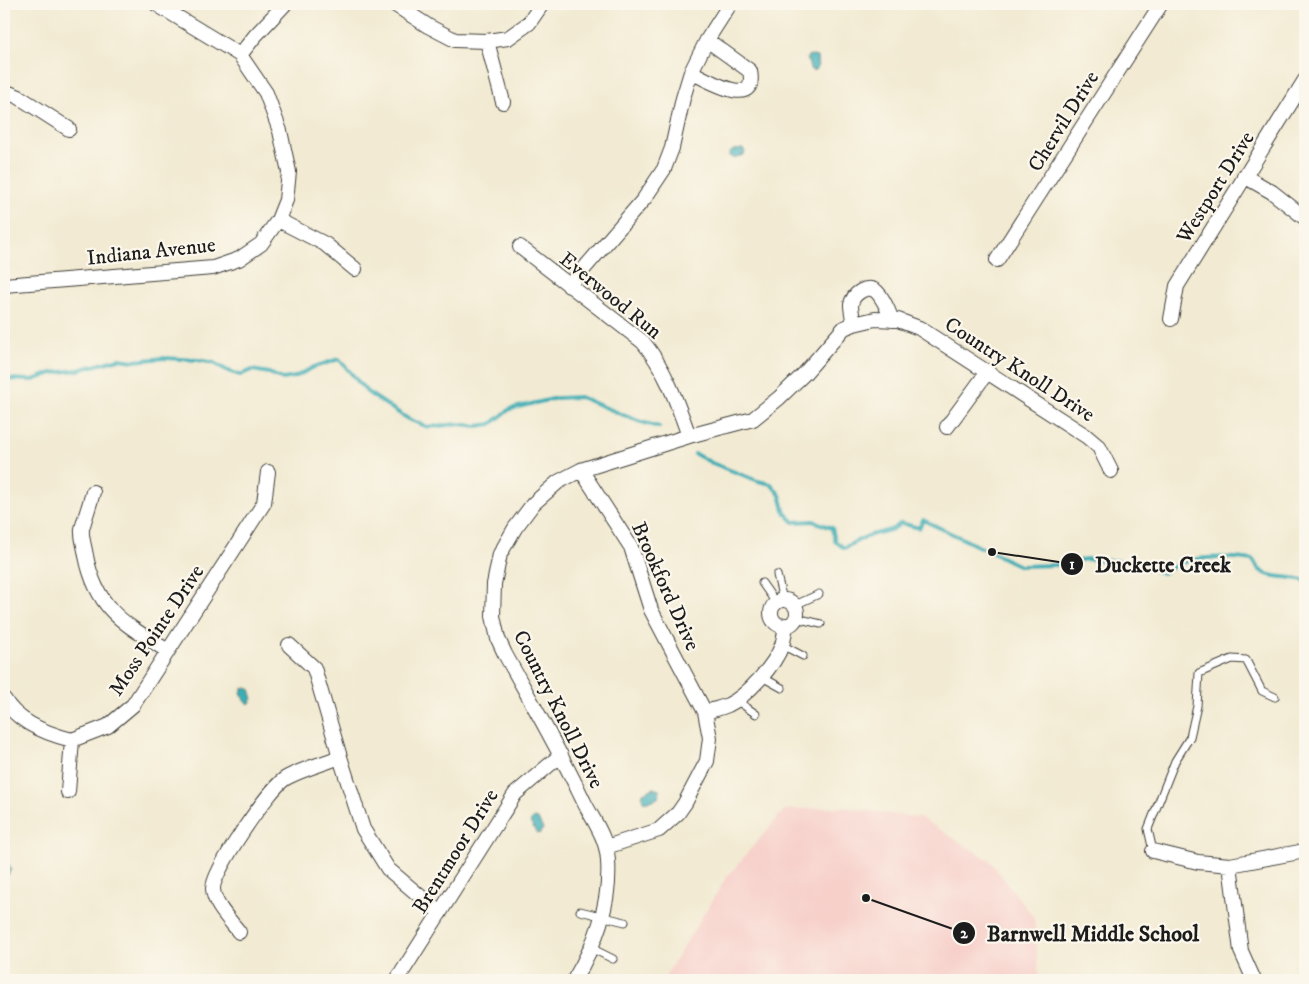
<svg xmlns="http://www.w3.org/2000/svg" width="1309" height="984" viewBox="0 0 1309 984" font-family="'IM FELL DW Pica',serif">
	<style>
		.built { fill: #f7d0ca }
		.water { fill: #3cadb5; stroke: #2c6468 }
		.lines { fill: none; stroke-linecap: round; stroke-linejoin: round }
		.stream { stroke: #3cadb5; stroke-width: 4 }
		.lane-casing { stroke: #3c3b37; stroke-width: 9 }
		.street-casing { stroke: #3c3b37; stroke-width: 16 }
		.lane { stroke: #fff; stroke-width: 7 }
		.street { stroke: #fff; stroke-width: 14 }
		.labels { text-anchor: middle; stroke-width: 4.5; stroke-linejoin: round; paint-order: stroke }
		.street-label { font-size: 21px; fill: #1c1c1c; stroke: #fbf7ec }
		.leader { fill: none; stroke: #1c1c1c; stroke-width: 2 }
		.callout-dot { fill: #1c1c1c; stroke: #fbf7ec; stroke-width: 2 }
		.mark-label { font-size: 15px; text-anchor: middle; font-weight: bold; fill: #fff }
		.callout-label { font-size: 22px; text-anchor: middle; font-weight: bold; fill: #1c1c1c; stroke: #fbf7ec; stroke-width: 4.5; stroke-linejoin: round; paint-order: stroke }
	</style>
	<rect width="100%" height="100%" fill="#fbf7ec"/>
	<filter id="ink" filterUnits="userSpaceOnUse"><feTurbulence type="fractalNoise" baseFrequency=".02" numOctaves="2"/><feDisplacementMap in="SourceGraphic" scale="10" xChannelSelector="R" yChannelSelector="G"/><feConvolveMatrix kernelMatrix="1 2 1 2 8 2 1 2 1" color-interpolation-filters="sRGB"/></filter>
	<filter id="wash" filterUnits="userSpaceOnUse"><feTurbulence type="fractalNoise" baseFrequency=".0096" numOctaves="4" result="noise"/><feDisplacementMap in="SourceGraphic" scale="20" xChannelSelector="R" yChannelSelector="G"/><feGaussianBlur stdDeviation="1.12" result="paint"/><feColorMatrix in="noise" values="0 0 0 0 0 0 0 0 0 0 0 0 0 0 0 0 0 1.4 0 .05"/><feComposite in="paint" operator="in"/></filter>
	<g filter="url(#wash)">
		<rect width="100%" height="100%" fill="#f2ead2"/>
		<path class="built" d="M840,807L921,818L989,860L1034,918L1039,980H663L726,878L784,810Z"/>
		<path class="water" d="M809,55L817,57L818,67L816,70L813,71L810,69L807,58Z
			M743,149L745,151L744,155L733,158L728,155L733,150Z
			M247,687L250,689L253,699L249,704L244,701L241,692L243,688Z
			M654,788L659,790L660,794L658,798L648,802L643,801L642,797L643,793Z
			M534,818L538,819L543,829L539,834L536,832L530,822Z
			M4,855L11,869L6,879L4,880Z"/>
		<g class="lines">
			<path class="stream" d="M4,379L33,380L52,373L78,370L119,359L134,361L165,358L198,360L214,363L228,371L240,375L252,370L269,373L283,379L295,377L314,367L339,359L367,392L408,419L428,427L458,424L477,426L491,424L510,409L557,398L580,397L638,421L659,427
				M695,454L712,463L758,481L771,484L780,495L785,513L794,522L813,521L832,528L835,541L844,548C853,543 862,538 871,535C883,531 892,532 901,523L919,528L923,520L1020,566L1056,565L1086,559L1122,561L1163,573C1169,569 1177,564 1184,562C1206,556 1231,557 1253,560C1255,563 1257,568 1260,570C1272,580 1292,575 1305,581"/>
		</g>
	</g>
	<g filter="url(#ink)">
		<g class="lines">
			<defs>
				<path id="lane" d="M777,575L783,600
					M762,583L776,603
					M795,605L819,594
					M796,618L821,624
					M782,645L803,656
					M762,677L782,688
					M736,700L756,714
					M1153,851L1148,829L1175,761L1190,737L1197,706L1199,673L1232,659L1246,660L1262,691L1275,697
					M580,911L625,922
					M591,948L613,959"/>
				<path id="street" d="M394,4L428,26L455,40L487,41L508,38L529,23L542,4
					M487,41L503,102
					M240,55L255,36L285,4
					M691,72C706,79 758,111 750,71L707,40
					M4,91L19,97L69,129
					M1244,176L1272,192L1305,218
					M278,220L325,244L355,269
					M520,247L643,342C666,370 677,403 689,436
					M997,260L1161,4
					M4,285L213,268L239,259L261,244L278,220L286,200L289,172L280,131L266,93L240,55L156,4
					M569,286L644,199L664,169L672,148L683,98L691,72L707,40L730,4
					M1171,319L1177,286L1305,80
					M854,324C853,318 851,311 851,305C852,294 868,283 877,292C884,299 888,310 892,320
					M947,427L988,371
					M581,470L631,547L651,610L705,712L710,738L707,761L685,803L678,813L659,830L606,847
					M93,492C90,504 85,517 82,529C81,537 85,548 86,556C97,611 125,624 168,651
					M771 613a13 13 0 1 1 26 0a13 13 0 1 1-26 0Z
					M289,645L314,668L340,757L363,829L388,869L440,913
					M4,699C17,722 48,734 72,740L108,726L133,705L264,503L268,472
					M705,712C712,710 721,708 728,705C747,696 775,665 782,645C784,639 785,631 786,625
					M68,792L72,740
					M1153,851L1198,862L1230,865L1305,851
					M1230,865L1241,951L1254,980
					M239,932C230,920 214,905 213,889C212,872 270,787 286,778C302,769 322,764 340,757
					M397,980L515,794L561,755
					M574,980C595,945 611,903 608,861C607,838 594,822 584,802C560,751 532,703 505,654L498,639L493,616L494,584L500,554L515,528L533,504L558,482L581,470L689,436L753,419L779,398L804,374L844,328L854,324L875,319L898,320L919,328L1086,436L1099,447L1111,471"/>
			</defs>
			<use href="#lane" class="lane-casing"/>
			<use href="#street" class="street-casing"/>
			<use href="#lane" class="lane"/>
			<use href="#street" class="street"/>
		</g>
	</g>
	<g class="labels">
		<g class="street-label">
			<text transform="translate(1063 121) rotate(-58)" y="7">Chervil Drive</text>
			<text transform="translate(1215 187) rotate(-58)" y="7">Westport Drive</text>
			<text transform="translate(151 251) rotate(-6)" y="7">Indiana Avenue</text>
			<text transform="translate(611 295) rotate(39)" y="7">Everwood Run</text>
			<text transform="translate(1020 369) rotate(33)" y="7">Country Knoll Drive</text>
			<text transform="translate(666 586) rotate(66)" y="7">Brookford Drive</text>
			<text transform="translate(156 630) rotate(-56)" y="7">Moss Pointe Drive</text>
			<text transform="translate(559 709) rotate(63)" y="7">Country Knoll Drive</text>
			<text transform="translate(455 851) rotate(-58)" y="7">Brentmoor Drive</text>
		</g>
	</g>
	<path class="leader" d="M992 552L1072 564M866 898L964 933"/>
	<g class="callout-dot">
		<circle cx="992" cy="552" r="5"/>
		<circle cx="866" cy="898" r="5"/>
		<circle cx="1072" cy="564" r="12"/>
		<circle cx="964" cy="933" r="12"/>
	</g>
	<g class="mark-label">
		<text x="1072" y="569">1</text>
		<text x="964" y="938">2</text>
	</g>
	<g class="callout-label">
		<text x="1163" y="572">Duckette Creek</text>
		<text x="1093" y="941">Barnwell Middle School</text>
	</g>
	<rect width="1309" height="984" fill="none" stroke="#fbf7ec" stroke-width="20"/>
</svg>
